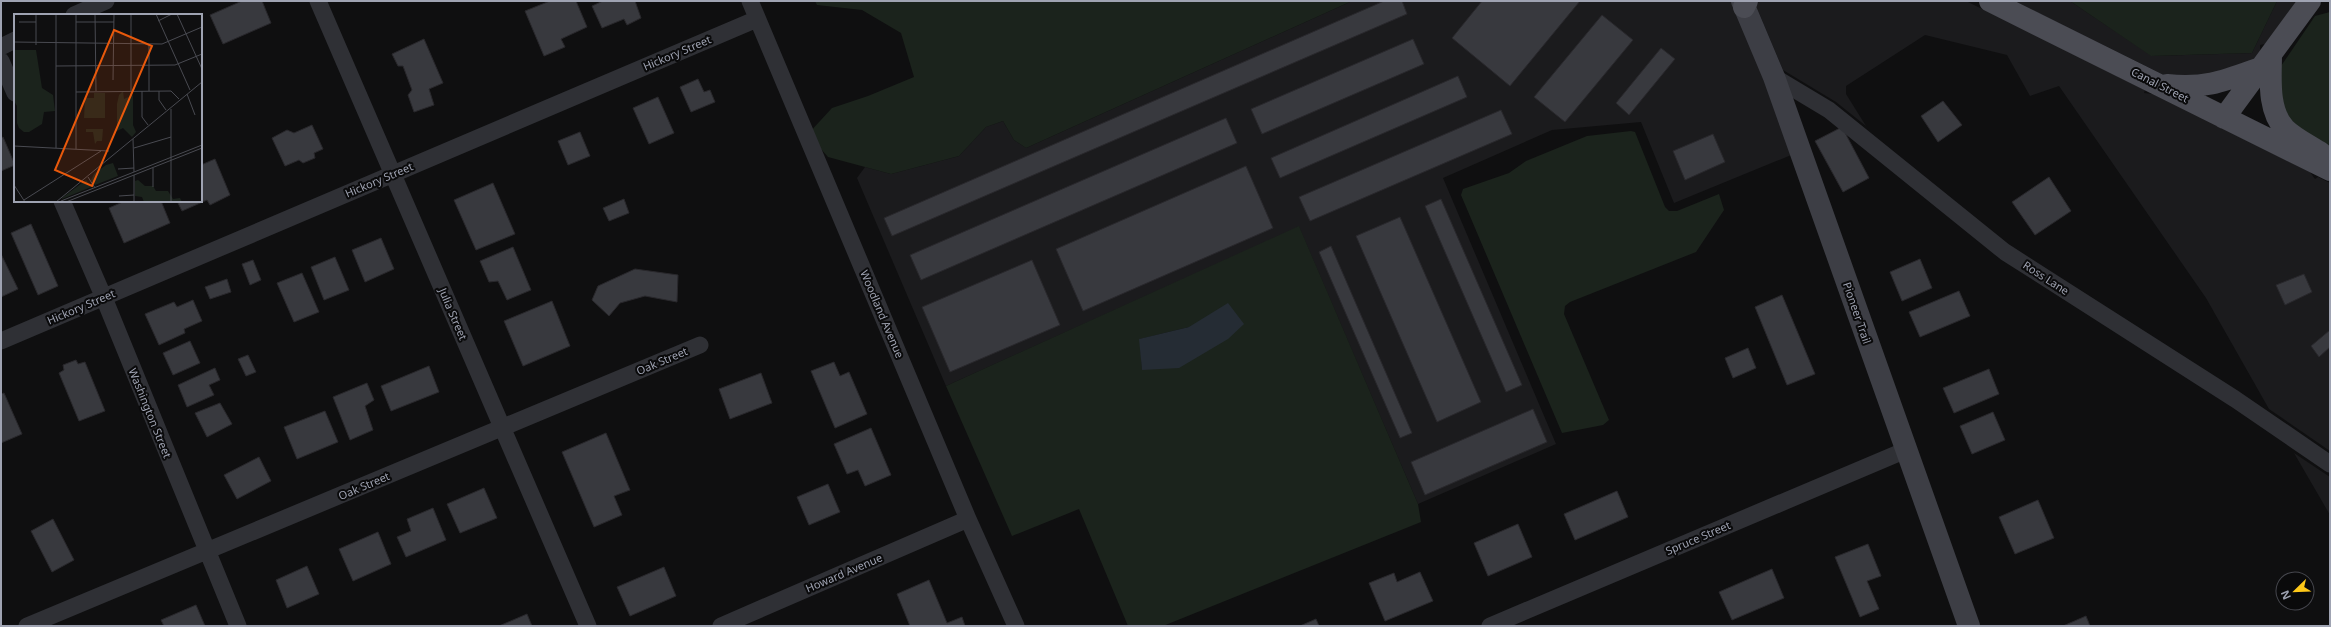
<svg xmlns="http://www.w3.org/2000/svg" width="2331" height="627" viewBox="0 0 2331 627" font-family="'Noto Sans',sans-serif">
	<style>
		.built { fill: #1b1b1d }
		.green { fill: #1b231c; fill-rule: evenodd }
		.water { fill: #252c34 }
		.building { fill: #38393e; stroke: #29282c }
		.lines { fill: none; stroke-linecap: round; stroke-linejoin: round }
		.street { stroke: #2f3035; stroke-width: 17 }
		.secondary { stroke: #3d3e45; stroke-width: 22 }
		.primary { stroke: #4b4c54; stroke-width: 22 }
		.labels { text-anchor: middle; stroke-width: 4; stroke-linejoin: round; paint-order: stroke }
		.street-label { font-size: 11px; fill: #9fa3b2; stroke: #0a0a0b }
		.inset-road { fill: none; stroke: #494a51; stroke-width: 1 }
		.view { fill: #e8590c; fill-opacity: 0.15; stroke: #e8590c; stroke-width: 2 }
		.inset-edge { fill: none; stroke: #9fa3b2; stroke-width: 2 }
	</style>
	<rect width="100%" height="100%" fill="#0f0f10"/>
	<path class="built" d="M1352,1H1742L1801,151L1674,203L1641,122L1552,130L1443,178L1556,444L1418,504L1299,227L946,386L857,178L865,167L891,174L959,156L986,127L1003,121L1014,140L1026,148Z
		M1759,1H1966L2145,90L2144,93L2153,94L2310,172L2315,179L2318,177L2330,183V451L2269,409L2206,298L2059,86L2030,96L2007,55L1925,35L1846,86V94L1866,126L1836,102L1783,70L1756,6Z
		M2014,1H2070L2152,56L2252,53L2277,1H2298L2265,44L2260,45V51L2253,60L2215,74L2192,77L2162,74Z
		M2294,453L2330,477V515Z"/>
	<path class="green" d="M815,1H1352L1026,148L1014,140L1003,121L986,127L959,156L891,174L828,157L808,134L832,108L868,96L914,77L901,33L862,10L817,5Z
		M2070,1H2277L2252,53L2151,56Z
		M2330,12V153L2285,122L2276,80L2281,66L2315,16Z
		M1631,131L1635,132L1665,207L1669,211H1677L1719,194L1724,210L1696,252L1570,302L1565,306L1564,314L1609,420L1603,425L1562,433L1461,195L1463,189L1509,173L1526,161L1587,136Z
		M1299,226L1418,504L1421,522L1163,626H1128L1079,509L1012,536L946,386ZM1189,327L1142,369L1140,339Z"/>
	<path class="water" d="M1228,303L1244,324L1228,339L1179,368L1142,370L1139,339L1189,327Z"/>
	<path class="building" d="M242,1H262L271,23L223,44L210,15Z
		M550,1H576L587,27L561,39L565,47L544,56L525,11Z
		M603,1H635L641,18L627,25L624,19L602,28L592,6Z
		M1384,1H1402L1407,14L892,236L884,218Z
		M1482,1H1580L1510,86L1452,38Z
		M1602,15L1633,40L1565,122L1534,97Z
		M424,39L443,83L429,89L434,105L414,112L408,95L412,90L403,66H398L392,54Z
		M1413,39L1424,64L1262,134L1251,109Z
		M1661,48L1675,59L1629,115L1616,103Z
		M1458,76L1467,97L1280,178L1271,158Z
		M698,79L704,92L710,90L715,102L691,112L680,87Z
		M658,97L674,133L649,144L633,108Z
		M1943,101L1962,125L1938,142L1921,116Z
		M1501,110L1512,134L1310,221L1299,197Z
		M1226,118L1237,143L921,280L910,255Z
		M312,125L323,149L314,153L315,158L303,163L299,160L285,166L272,138L287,130L294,133Z
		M1842,127L1869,178L1843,192L1815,141Z
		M580,132L590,156L568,165L558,141Z
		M1713,134L1725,162L1685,180L1673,151Z
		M3,137L15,165L1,171V138Z
		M215,159L230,195L210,205L207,200L182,211L177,201H201V165Z
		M1246,166L1273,228L1083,311L1056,249Z
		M2049,177L2071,211L2035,235L2012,202Z
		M493,183L515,234L476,250L454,200Z
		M624,199L629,213L609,221L603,208Z
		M1441,199L1522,385L1506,392L1425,206Z
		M125,201H161L170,223L124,243L109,208Z
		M1400,217L1481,402L1437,422L1356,236Z
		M31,224L58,286L38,295L11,233Z
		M381,238L394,269L365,282L352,250Z
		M1331,246L1412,433L1400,438L1319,252Z
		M513,247L531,290L507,300L498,281L489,282L480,261Z
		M1,254L18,289L1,297Z
		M335,257L349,290L324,300L311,267Z
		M1920,259L1932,288L1902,301L1890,272Z
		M253,260L261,280L250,285L242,264Z
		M1032,260L1060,325L950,372L922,307Z
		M635,269L678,275L677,302L645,296L620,303L609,316L592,300L598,286Z
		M302,273L319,312L294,322L277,283Z
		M2304,274L2312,292L2285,305L2276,285Z
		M227,279L231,292L210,299L205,287Z
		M1959,291L1970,316L1920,337L1909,312Z
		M1782,295L1815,374L1787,385L1755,307Z
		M193,300L202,321L184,329L185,333L159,345L145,314L174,302L177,307Z
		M552,301L570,346L523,366L504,321Z
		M2330,330V347L2319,357L2311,346Z
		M190,341L200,363L173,375L163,353Z
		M1748,348L1756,368L1733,378L1725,358Z
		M248,355L256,372L246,376L238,359Z
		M76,360L78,364L85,362L105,411L79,421L59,373L64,370L63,365Z
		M834,362L840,376L849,372L867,414L835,428L811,371Z
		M429,366L439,392L391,411L381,386Z
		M215,368L220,380L209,385L214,395L187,407L178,385Z
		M1989,369L1999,394L1954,413L1943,388Z
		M761,373L772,403L730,419L719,389Z
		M367,383L374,400L365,406L373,430L350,440L333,397Z
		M4,393L22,434L1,443V394Z
		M220,403L232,424L207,437L195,413Z
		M1533,409L1547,442L1425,495L1411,462Z
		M325,411L338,442L297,459L284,427Z
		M1993,412L2005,440L1972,454L1960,426Z
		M871,428L891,475L865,486L858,470L847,474L834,444Z
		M606,433L630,490L614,496L622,515L594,527L562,452Z
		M259,457L271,481L237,499L224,475Z
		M828,484L840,512L809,525L797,497Z
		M484,488L497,518L460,533L447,504Z
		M1617,491L1628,517L1575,540L1564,514Z
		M2038,500L2054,538L2015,554L1999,517Z
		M433,508L446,540L406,557L397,537L411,531L407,519Z
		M53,519L74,560L52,572L31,531Z
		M1518,524L1532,557L1488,576L1474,543Z
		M378,532L391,564L353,581L339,549Z
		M1868,544L1881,576L1867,581L1879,609L1860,617L1835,557Z
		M307,566L319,594L287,608L276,580Z
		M664,567L676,596L630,616L617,587Z
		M1772,569L1784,598L1732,620L1719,592Z
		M1420,572L1433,601L1385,621L1369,583L1394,573L1397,582Z
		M929,580L947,623L962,617L965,626H910L897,594Z
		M196,605L205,626H164L161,620Z
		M527,614L532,626H499Z
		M2086,616L2090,626H2063Z
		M1316,619L1319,626H1300Z"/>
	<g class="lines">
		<path class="street" d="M318,1L588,626
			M750,1L968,519L1016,626
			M74,15L106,1
			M1,47L15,40
			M1,61L15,93
			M1774,77L1829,110L2005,252L2235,399L2330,464
			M62,201L104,298L238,626
			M1,341L757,19
			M27,626L700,345
			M721,626L968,519
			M1490,626L1906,450"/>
		<path class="secondary" d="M1742,1L1774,77L1969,626"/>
		<path class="primary" d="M1990,1L2330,170
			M1744,7L1747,1
			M2271,54C2271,77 2267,110 2285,129C2294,138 2310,146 2321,153
			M2167,85C2206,89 2224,81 2260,68
			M2224,118L2310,1"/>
	</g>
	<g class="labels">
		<g class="street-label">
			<text transform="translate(677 53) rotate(-23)" y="4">Hickory Street</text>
			<text transform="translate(2160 85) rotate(27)" y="4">Canal Street</text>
			<text transform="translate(379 180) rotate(-23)" y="4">Hickory Street</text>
			<text transform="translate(2046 278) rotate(33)" y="4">Ross Lane</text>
			<text transform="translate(81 307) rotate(-23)" y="4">Hickory Street</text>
			<text transform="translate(1857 313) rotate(71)" y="4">Pioneer Trail</text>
			<text transform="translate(453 314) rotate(67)" y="4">Julia Street</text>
			<text transform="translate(882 314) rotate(67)" y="4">Woodland Avenue</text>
			<text transform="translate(662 361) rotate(-23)" y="4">Oak Street</text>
			<text transform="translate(150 413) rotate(68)" y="4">Washington Street</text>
			<text transform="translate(364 486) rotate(-23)" y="4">Oak Street</text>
			<text transform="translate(1698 538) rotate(-23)" y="4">Spruce Street</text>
			<text transform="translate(844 573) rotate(-23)" y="4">Howard Avenue</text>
		</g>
	</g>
	<g transform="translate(14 14)">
		<rect width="188" height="188" fill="#0f0f10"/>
		<path d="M0,36H22L28,74L39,81L41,97L30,98L28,110L15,118H10L5,114L3,109V92L0,87ZM109,77L110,85L119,81V111L122,118L118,123L109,114L103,117V90L105,81ZM80,79H91V104H70L71,84H80ZM72,115H89L88,127H83L81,130L79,118H72ZM99,149L104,162L81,171L77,166L80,160L92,151ZM72,166L77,173L48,185V184ZM124,166L131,172H139L142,177H154L159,185L166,184L168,188H130L128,183L121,182V167Z" fill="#1b231c"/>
		<path class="inset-road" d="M42,0V134M62,0V135M81,0L82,77M117,0V77M142,0L176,76M163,0L188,55M144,7L158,0M5,8H22M62,8H100M0,28L148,30L188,13M22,31V0M135,31V77M42,52L161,51L188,40M99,66L100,0M128,77V103L134,111M145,77V86L152,96M62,78L157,77L165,85M173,80L181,101M157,95V188M119,125L120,158M0,132L95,137M120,134L157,123M139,154V173M104,155L120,154M74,163L81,174M0,171L11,188M105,182L120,181M10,186L87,137M47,187L188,131M42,188L188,68M52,188L188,134M120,188V161"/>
		<path class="view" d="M100,16L138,32L78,172L41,156Z"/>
		<rect width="188" height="188" class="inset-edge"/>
	</g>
	<rect width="2331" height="627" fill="none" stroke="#9fa3b2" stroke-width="4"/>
	<g transform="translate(2295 591) rotate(247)"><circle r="19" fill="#0a0a0b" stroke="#46474e"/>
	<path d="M0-3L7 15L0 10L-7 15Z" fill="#fec819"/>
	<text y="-6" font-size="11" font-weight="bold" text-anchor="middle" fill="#9fa3b2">N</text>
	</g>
</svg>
